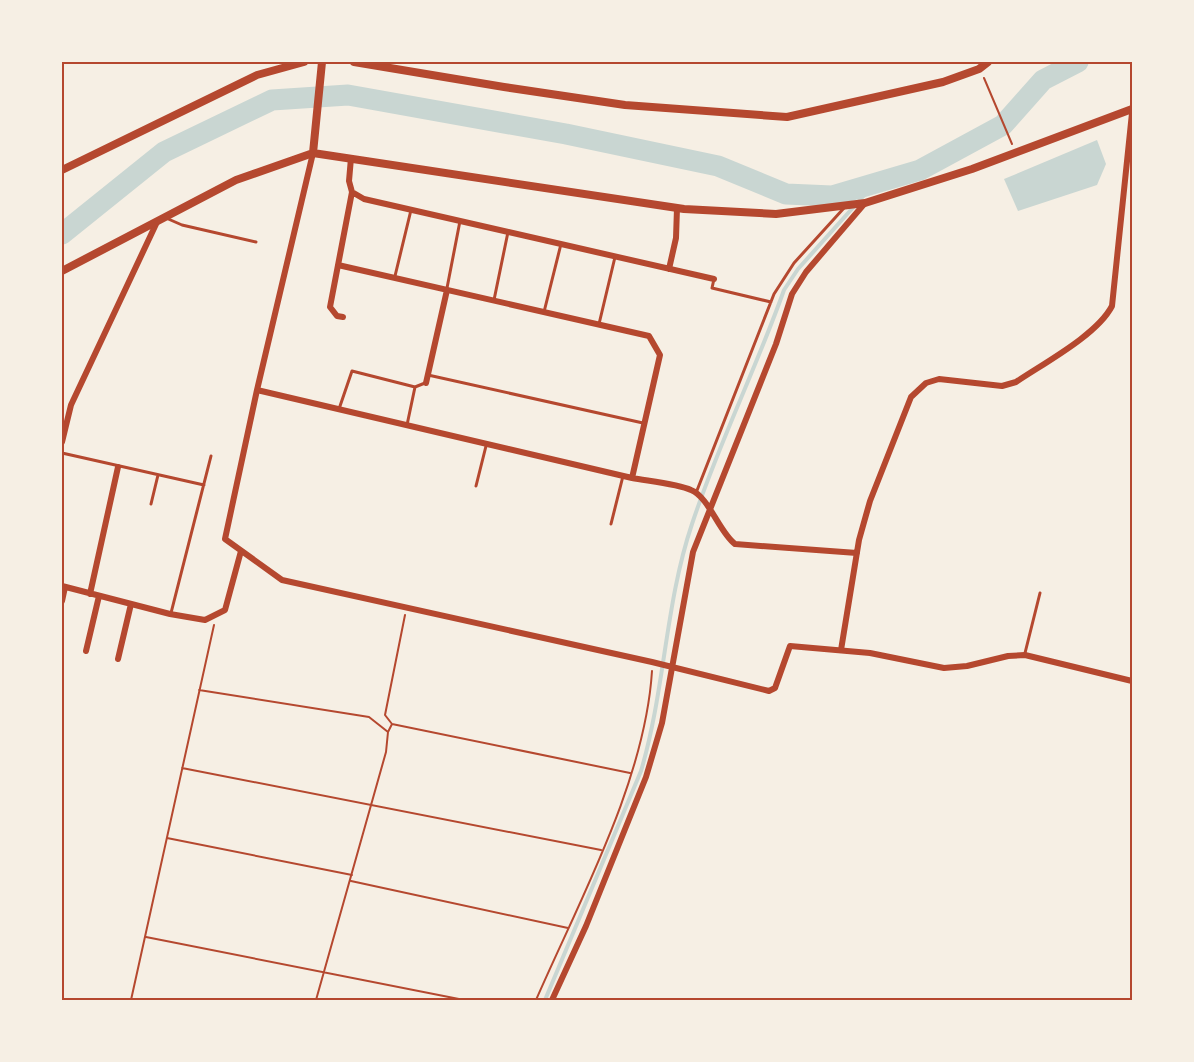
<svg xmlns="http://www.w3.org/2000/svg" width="1194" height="1062" viewBox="0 0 1194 1062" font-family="Manrope,sans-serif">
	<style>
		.water { fill: #c9d6d2 }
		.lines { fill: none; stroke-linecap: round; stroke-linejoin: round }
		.stream { stroke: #c9d6d2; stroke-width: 4 }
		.river { stroke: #c9d6d2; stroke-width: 21 }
		.path { stroke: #b5482f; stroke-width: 2 }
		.service { stroke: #b5482f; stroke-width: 3 }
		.minor { stroke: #b5482f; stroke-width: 6 }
		.tertiary { stroke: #b5482f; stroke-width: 8 }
		.neatline { fill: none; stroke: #b5482f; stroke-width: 2 }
	</style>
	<rect width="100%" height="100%" fill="#f6efe4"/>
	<path class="water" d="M1097,140L1106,164L1097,185L1018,211L1004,179Z"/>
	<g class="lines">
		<path class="stream" d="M545,1000L641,771C665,690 665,604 692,524C718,445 756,369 784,290L798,269L875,183"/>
		<path class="river" d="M62,234L164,152L272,100L348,95L566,134L718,166L786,194L832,196L920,170L1003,125L1043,80L1078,62"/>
		<path class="path" d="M984,78L1012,144
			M199,690L369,717L388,732L386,752L316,1000
			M392,724L385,715L405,615
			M388,732L392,724L630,773
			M182,768L601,850
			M167,838L352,875
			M351,881L568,928
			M146,937L464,1000
			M131,1000L214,625
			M536,1000C580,899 645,781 652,671"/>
		<path class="service" d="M166,218L182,225L256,242
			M395,276L411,210
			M714,279L712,288L771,302
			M447,288L460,221
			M494,300L508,232
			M544,312L561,244
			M599,324L615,257
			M428,375L643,423
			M339,409L352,371L415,387
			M407,425L415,387L425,383
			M62,453L204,485
			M476,486L486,446
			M696,493L774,294L794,263L844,208
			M151,504L158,475
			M611,524L623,476
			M171,613L211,456
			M1025,653L1040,593"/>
		<path class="minor" d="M352,192L364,199L714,279
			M338,265L649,336L660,355L632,478
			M669,269L676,238L677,208
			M343,317L337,316L330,307L352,192L349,181L351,158
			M426,383L447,290
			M257,390L313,153
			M62,442L71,405L157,222
			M857,553L735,544C719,532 709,497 691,490C678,484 648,481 632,478L257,390L225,539L282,580L652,662L769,691L775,688L790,646L870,653L944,668L967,666L1008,656L1025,655L1132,681
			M62,586L170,614L205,620L225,610L241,551
			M90,594L118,467
			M62,601L65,587
			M841,650L859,540L870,501L911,397L926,383L939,379L1002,386L1016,382C1044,363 1097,335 1112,306L1132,113
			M86,651L99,596
			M118,659L131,604
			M552,1000L586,926L646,777L662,723L693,552L776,344L792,294L806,272L865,203"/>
		<path class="tertiary" d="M354,62L504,87L625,105L787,117L943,82L979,69L988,62
			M313,153L322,62
			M62,170L257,75L304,62
			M62,271L236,180L313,153L684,209L776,214L865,203L972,169L1132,109"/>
	</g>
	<rect width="1194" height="1062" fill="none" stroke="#f6efe4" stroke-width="126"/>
	<rect x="63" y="63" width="1068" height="936" class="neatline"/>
</svg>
